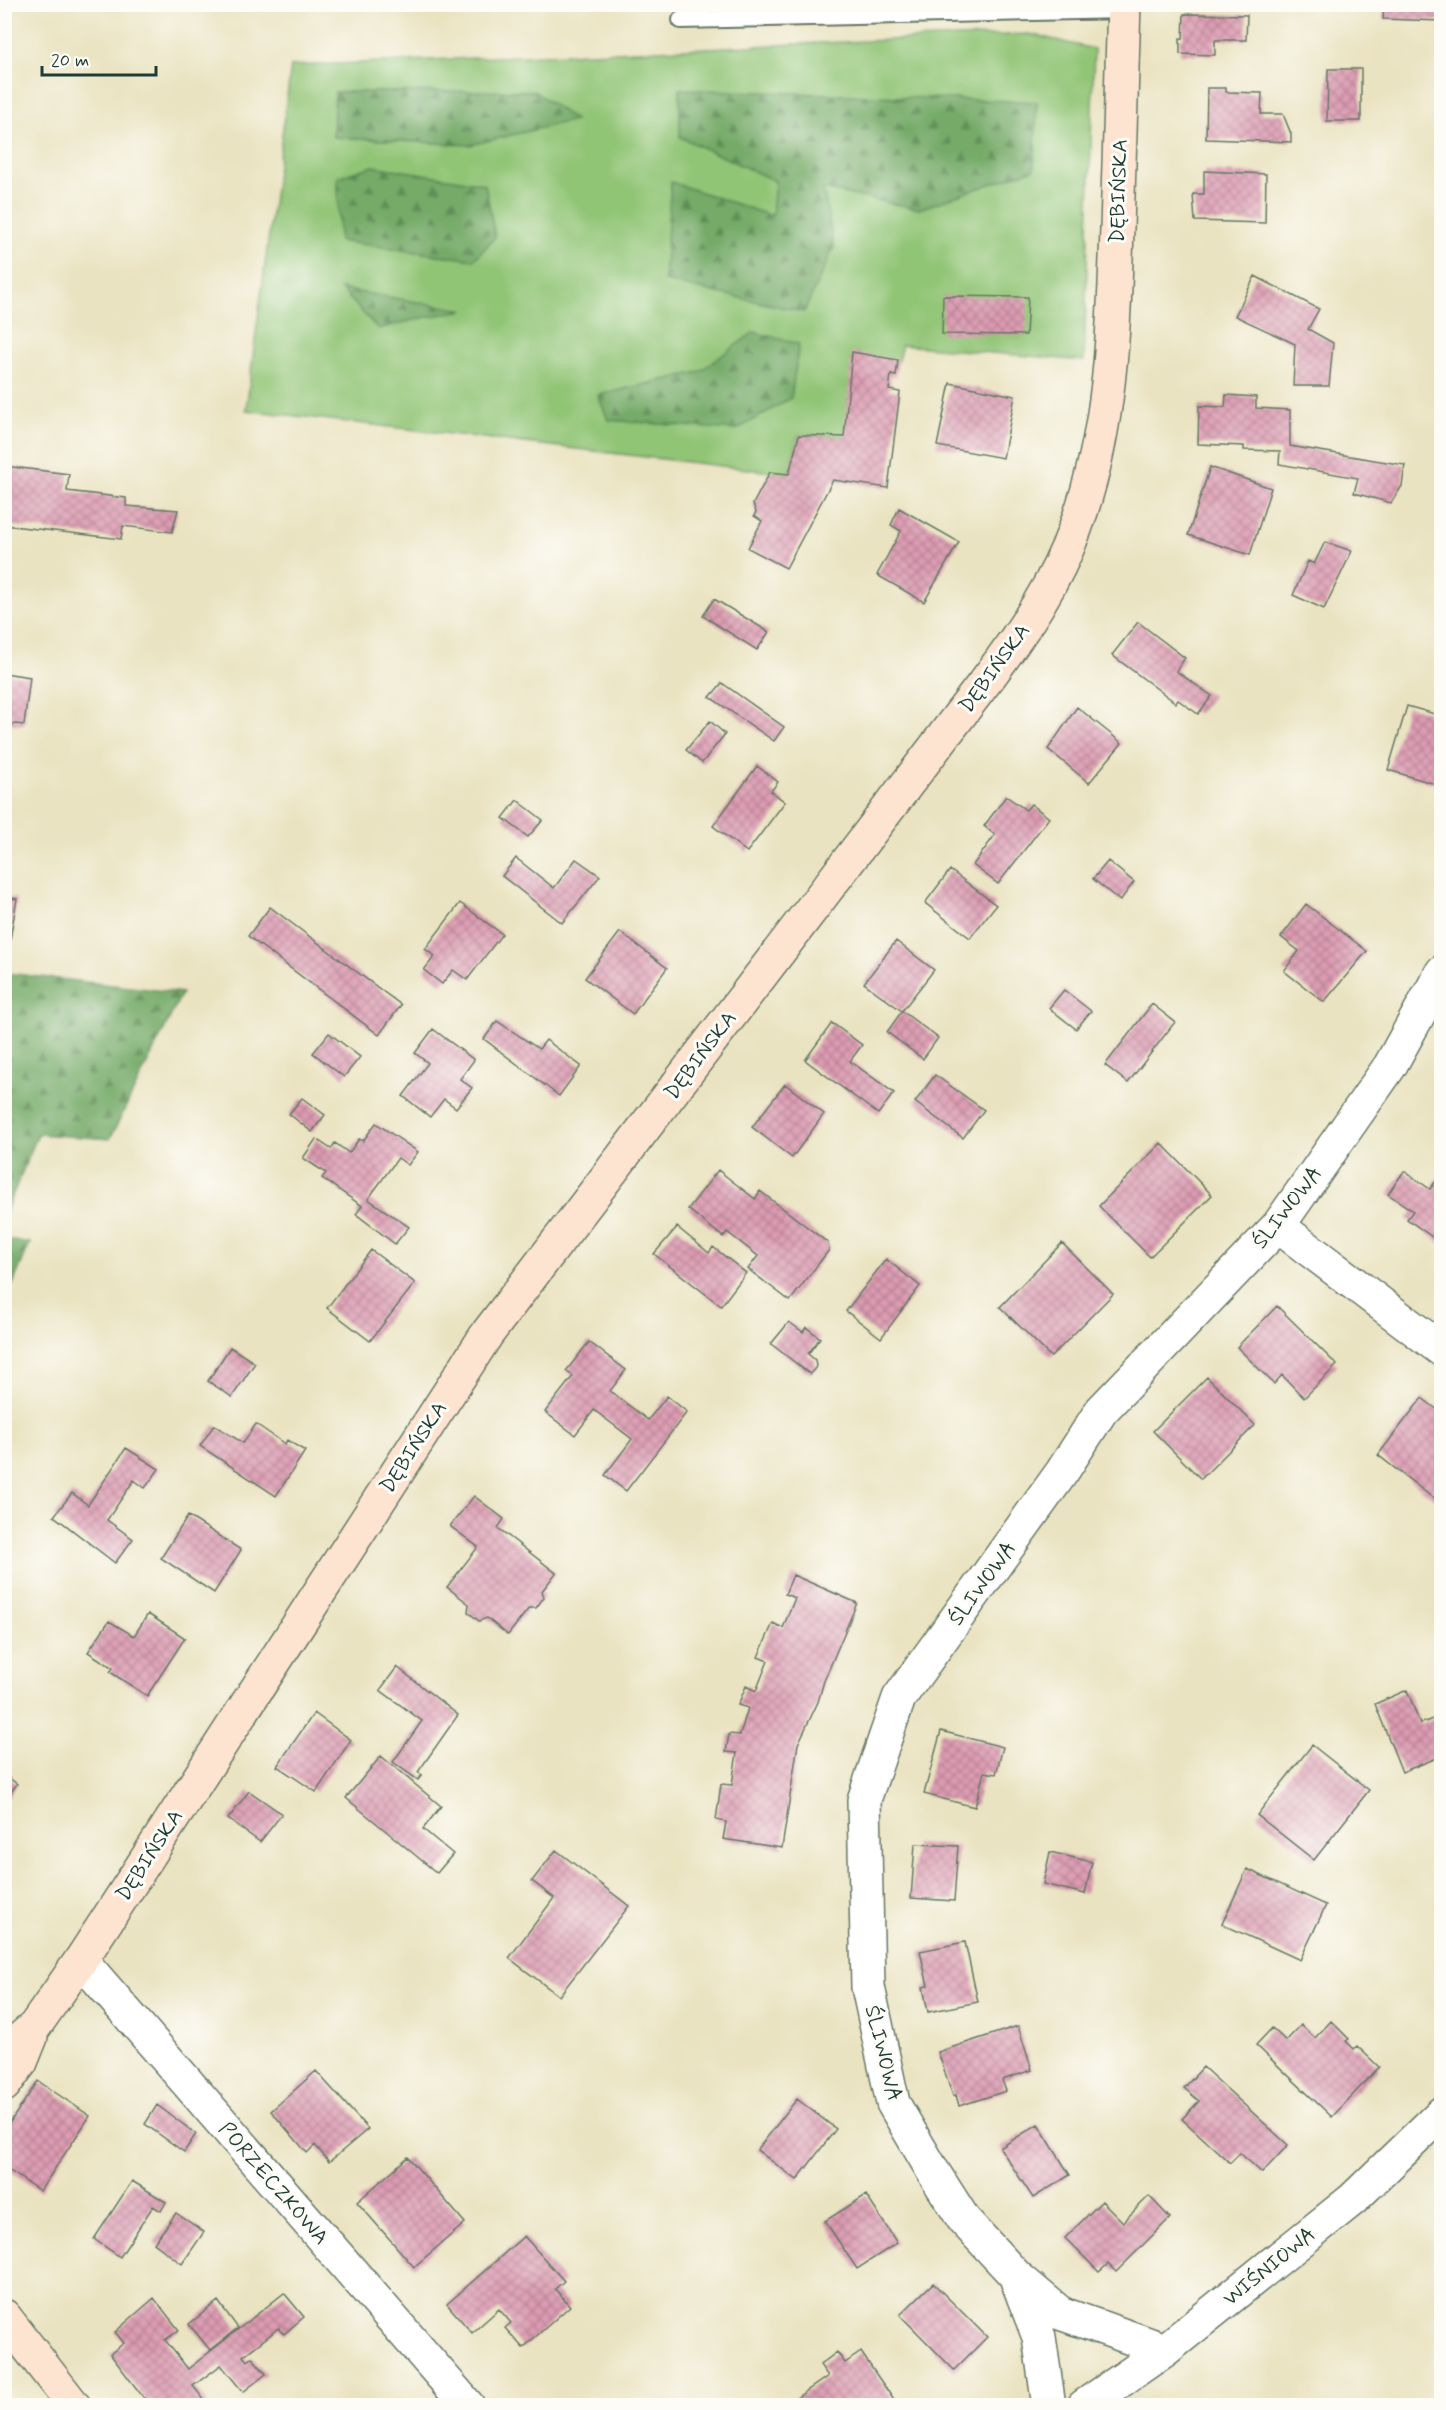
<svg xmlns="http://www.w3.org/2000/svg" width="1446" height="2410" viewBox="0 0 1446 2410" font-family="Mynerve,sans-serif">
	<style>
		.green { fill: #91c576; stroke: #588155; stroke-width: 1.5 }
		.forest { fill: url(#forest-firs); stroke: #4a744e; stroke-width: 1.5 }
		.building { fill: url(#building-cross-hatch) }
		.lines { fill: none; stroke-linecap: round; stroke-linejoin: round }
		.lane-casing { stroke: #667765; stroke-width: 20 }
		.street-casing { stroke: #667765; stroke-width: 36 }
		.secondary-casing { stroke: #667765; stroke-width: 36 }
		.lane { stroke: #fff; stroke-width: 16 }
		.street { stroke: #fff; stroke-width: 33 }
		.secondary { stroke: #fde4d1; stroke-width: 33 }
		.labels { text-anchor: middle; stroke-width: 6; stroke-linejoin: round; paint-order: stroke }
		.street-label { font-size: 21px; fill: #1f3d34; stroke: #fdfcf7 }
	</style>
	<defs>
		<pattern id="forest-firs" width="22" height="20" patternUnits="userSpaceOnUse" patternTransform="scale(1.5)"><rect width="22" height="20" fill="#74aa67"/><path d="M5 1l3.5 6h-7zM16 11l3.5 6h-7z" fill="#5f8c56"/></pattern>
		<pattern id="building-cross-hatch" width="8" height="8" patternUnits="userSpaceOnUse" patternTransform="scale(1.5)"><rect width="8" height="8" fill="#dd9bb2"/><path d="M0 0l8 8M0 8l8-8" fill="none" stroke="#b38092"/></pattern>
	</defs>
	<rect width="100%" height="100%" fill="#fdfcf7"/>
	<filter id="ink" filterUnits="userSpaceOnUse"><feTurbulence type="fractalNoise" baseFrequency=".0167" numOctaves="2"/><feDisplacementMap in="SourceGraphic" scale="12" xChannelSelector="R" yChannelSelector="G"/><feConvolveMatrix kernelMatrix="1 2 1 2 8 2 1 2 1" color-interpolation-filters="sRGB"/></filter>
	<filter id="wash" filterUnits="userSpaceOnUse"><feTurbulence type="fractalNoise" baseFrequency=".008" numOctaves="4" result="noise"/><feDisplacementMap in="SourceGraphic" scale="24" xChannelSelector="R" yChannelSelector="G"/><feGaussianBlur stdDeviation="1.35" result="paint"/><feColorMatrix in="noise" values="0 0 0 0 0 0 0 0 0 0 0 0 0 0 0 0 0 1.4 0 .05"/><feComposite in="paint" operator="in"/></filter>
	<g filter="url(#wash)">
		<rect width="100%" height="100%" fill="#eae3c1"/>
		<path class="green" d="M1030,34L1094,49L1084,361L902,345L898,360L844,437L799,435L789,474L246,410L291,66Z"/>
		<path class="forest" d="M680,89L1037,102L1034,169L919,209L823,189L834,247L804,312L664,281L671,182L772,216L775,181L680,137Z
			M534,91L575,120L470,145L333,137L335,92Z
			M373,166L485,184L495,237L474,260L339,241L338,177Z
			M341,289L464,310L422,318L378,329Z
			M754,332L799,344L791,398L736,430L608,420L598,395L699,372Z
			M5,973L182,993L110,1139L38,1134L5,1213Z
			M4,1239L30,1243L12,1286H5Z"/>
		<g id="blocks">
			<path class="building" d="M1384,4H1442V21L1383,19Z
				M1184,14L1247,15L1246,40H1215V55L1180,54V38L1183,39Z
				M1328,69H1361V121H1327Z
				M1207,88H1226V92L1262,93L1261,114H1283L1291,134V142L1206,139Z
				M1204,171L1266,174L1265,223L1195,221L1193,194H1204Z
				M1255,276L1319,309L1308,329L1333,343L1329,386H1293L1295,344L1235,316Z
				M943,296L1028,297L1026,335L942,334Z
				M852,352L898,360L896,376L891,375L889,390L900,392L888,488L833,480L786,568L748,548L762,521L754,516L756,512L753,504L770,472L789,474L799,435L844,437Z
				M950,383L1015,396L1003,458L937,446Z
				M1226,395L1256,397V408L1290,410V446L1405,465L1402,486L1391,503L1354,493L1358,478L1279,464L1280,451L1244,450V446L1198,444L1199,406L1225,407Z
				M4,466L69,474L67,491L126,498V506L178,510L172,532L123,526L121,539L4,525Z
				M1210,467L1271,488L1250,555L1188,535Z
				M899,508L959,542L924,602L877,575L901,531L891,525Z
				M1325,542L1352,551L1324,609L1293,595L1308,561L1314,564Z
				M714,599L769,632L757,650L703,616Z
				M1138,622L1185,658L1176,671L1212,696L1198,714L1178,700L1176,703L1112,655Z
				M4,673L30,677L24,725L4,723Z
				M722,683L784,727L774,741L710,697Z
				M1407,706L1442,716V786L1388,770Z
				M1077,707L1122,743L1089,783L1048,749Z
				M710,721L725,734L702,763L686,750Z
				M757,766L778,782L771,791L785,802L747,852L713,826Z
				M1006,796L1026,810L1031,804L1049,818L998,884L973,865L995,835L984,826Z
				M517,800L543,820L528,837L503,818Z
				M516,858L554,888L576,859L600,876L562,923L502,876Z
				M1108,861L1134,882L1120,901L1093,879Z
				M950,870L996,905L970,938L925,903Z
				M4,897L17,899L6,963H4Z
				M460,903L502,934L467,980L453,970L442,984L424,970L435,956L425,949Z
				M1306,904L1367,951L1324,1002L1284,971L1299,951L1281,937Z
				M270,907L401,1005L379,1035L248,936Z
				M620,932L667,968L633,1014L585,978Z
				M896,941L934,970L902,1011L864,983Z
				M1064,990L1091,1011L1076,1029L1049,1008Z
				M1152,1004L1175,1022L1128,1083L1105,1065Z
				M902,1011L938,1038L923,1059L887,1032Z
				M497,1021L539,1049L546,1040L581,1066L559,1096L484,1039Z
				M832,1023L862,1045L850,1061L894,1093L878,1114L805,1060Z
				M433,1029L474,1060L460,1079L472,1088L456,1108L444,1099L430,1117L403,1096L428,1063L415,1053Z
				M329,1033L360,1057L344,1077L313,1053Z
				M935,1075L984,1110L963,1138L915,1102Z
				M785,1084L824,1114L792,1158L752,1127Z
				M302,1098L325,1115L312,1132L289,1114Z
				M376,1123L418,1152L408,1165L398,1158L368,1199L409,1227L395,1244L356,1214L362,1206L322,1178L326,1173L303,1158L316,1139L331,1149L335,1143L349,1153L359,1139L363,1141Z
				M1161,1143L1212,1195L1150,1257L1099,1206Z
				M718,1170L755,1199L760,1191L828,1243L829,1250L790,1301L748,1269L758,1256L727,1232L723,1237L688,1209Z
				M1404,1171L1430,1189L1442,1173V1244L1407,1219L1413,1211L1388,1194Z
				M677,1227L709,1253L713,1247L746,1273L721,1306L654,1254Z
				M1062,1243L1113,1294L1051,1357L1000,1307Z
				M371,1250L415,1283L370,1341L327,1308Z
				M886,1259L920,1286L881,1338L846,1311Z
				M1277,1306L1337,1365L1304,1398L1282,1375L1274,1384L1237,1347Z
				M789,1322L803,1332L806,1327L820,1338L808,1354L815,1360L816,1367L810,1374L771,1344Z
				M589,1342L626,1370L610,1391L648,1420L667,1396L687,1412L626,1491L605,1475L632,1439L594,1410L575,1435L545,1412L573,1376L566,1371Z
				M230,1347L255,1363L232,1397L208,1381Z
				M1207,1377L1255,1425L1201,1479L1153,1431Z
				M1422,1398L1442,1413V1505L1378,1455Z
				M256,1424L285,1444L287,1440L305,1451L276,1496L200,1446L214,1425L243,1443Z
				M126,1448L159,1469L145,1488L134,1480L107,1520L133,1539L115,1563L54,1516L72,1493L88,1505Z
				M474,1496L504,1519L498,1528L556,1573L542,1591L544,1597L536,1608H529L508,1635L487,1618L479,1621L468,1612L469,1604L447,1587L478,1547L450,1526Z
				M188,1516L241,1550L214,1593L161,1558Z
				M793,1575L857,1603L824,1681L818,1702L798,1744L782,1848L723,1839L726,1822L716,1820L721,1784L732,1785L734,1771L737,1753L726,1752L729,1734L740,1735L748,1708L738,1705L746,1686L756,1691L768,1661L758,1657L773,1623L783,1628L788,1615L795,1598L785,1594Z
				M148,1614L185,1638L147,1696L110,1672L113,1668L88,1652L109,1621L134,1636Z
				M397,1667L458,1715L418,1772L422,1775L418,1780L393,1762L422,1721L380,1690Z
				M1407,1690L1420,1724L1442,1715V1756L1402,1772L1375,1704Z
				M314,1713L351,1740L316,1792L277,1766Z
				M941,1731L1003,1747L996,1774L984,1772L975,1807L924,1794Z
				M1312,1745L1369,1790L1314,1860L1257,1815Z
				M381,1756L441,1806L423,1829L453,1854L437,1873L346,1798Z
				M4,1774L17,1784L4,1802Z
				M249,1791L282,1814L260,1842L228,1819Z
				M915,1844L958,1846L954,1901L911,1898Z
				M556,1850L629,1906L559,1996L509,1958L554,1898L532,1881Z
				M1050,1852L1092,1862L1085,1894L1043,1884Z
				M1247,1869L1326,1905L1300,1960L1222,1924Z
				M965,1942L978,2002L928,2012L923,1987L928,1986L920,1951Z
				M1331,2021L1349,2039L1346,2041L1354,2049L1357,2046L1379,2067L1332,2117L1256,2045L1272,2028L1286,2041L1301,2025L1315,2038Z
				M1018,2026L1032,2070L1002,2080L1006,2091L959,2106L956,2095L953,2096L938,2052Z
				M1203,2067L1288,2145L1262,2173L1240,2153L1230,2163L1182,2119L1199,2101L1184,2088Z
				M316,2071L368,2129L329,2162L315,2145L307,2153L271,2111Z
				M38,2081L90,2116L40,2191L4,2167V2131Z
				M797,2099L836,2129L797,2180L757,2150Z
				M157,2105L196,2134L184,2152L145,2124Z
				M1038,2124L1070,2175L1033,2198L1000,2148Z
				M408,2157L465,2223L414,2267L357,2202Z
				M132,2181L166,2202L161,2211L153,2206L120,2257L94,2239Z
				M866,2195L897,2243L857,2269L825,2221Z
				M1149,2196L1170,2218L1116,2272L1108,2264L1099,2272L1065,2238L1102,2201L1123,2222Z
				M176,2213L204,2232L182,2264L154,2243Z
				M524,2236L564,2281L555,2289L570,2306L523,2348L505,2328L511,2323L499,2309L472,2333L447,2304Z
				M933,2283L987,2337L954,2370L900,2315Z
				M284,2293L304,2317L284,2334L279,2328L243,2356L247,2361L252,2357L266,2374L243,2392L221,2365L193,2386L209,2406H150L110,2354L124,2343L115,2332L154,2298L179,2330L165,2340L188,2369Z
				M218,2301L238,2328L210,2350L189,2324Z
				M837,2352L845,2363L861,2352L898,2406H800L795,2399L828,2376L820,2365Z"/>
		</g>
	</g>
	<g filter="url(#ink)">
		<use href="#blocks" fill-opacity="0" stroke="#667765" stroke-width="1.5"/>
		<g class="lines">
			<defs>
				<path id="lane" d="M681,20L1124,10"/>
				<path id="street" d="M1278,1226L1442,1350
					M81,1960L468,2406
					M1017,2280L1039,2337L1049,2406
					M1165,2350L1060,2313L1016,2276L964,2220L934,2173L893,2103L868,1987L864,1800L899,1698L1062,1472L1101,1411L1278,1226L1390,1066L1442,972
					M1084,2406L1165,2350L1353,2199L1442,2113"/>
				<path id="secondary" d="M4,2053L35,2026L81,1960L487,1334L991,674C1024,629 1056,582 1075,529C1111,432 1114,330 1117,228C1119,153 1122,79 1124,4
					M4,2085L21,2062L31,2037
					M4,2316L74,2406"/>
			</defs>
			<use href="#lane" class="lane-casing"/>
			<use href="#street" class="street-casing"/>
			<use href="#secondary" class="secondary-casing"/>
			<use href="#lane" class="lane"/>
			<use href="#street" class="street"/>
			<use href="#secondary" class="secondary"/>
		</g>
	</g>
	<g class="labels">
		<g class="street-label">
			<text transform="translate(1118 191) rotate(-88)" y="7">DĘBIŃSKA</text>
			<text transform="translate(994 668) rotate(-54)" y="7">DĘBIŃSKA</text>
			<text transform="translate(700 1055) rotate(-53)" y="7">DĘBIŃSKA</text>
			<text transform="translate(1287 1207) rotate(-52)" y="7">ŚLIWOWA</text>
			<text transform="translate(413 1447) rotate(-57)" y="7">DĘBIŃSKA</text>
			<text transform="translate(982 1583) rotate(-54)" y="7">ŚLIWOWA</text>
			<text transform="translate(149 1855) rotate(-57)" y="7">DĘBIŃSKA</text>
			<text transform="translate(884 2053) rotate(76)" y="7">ŚLIWOWA</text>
			<text transform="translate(274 2183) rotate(49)" y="7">PORZECZKOWA</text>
			<text transform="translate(1269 2266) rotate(-39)" y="7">WIŚNIOWA</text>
		</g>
	</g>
	<rect width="1446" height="2410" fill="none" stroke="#fdfcf7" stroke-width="24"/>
	<path d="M42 66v9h114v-9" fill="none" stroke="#1f3d34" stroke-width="3"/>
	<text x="51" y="66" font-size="18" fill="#1f3d34" stroke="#fdfcf7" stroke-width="4.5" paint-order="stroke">20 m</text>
</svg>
